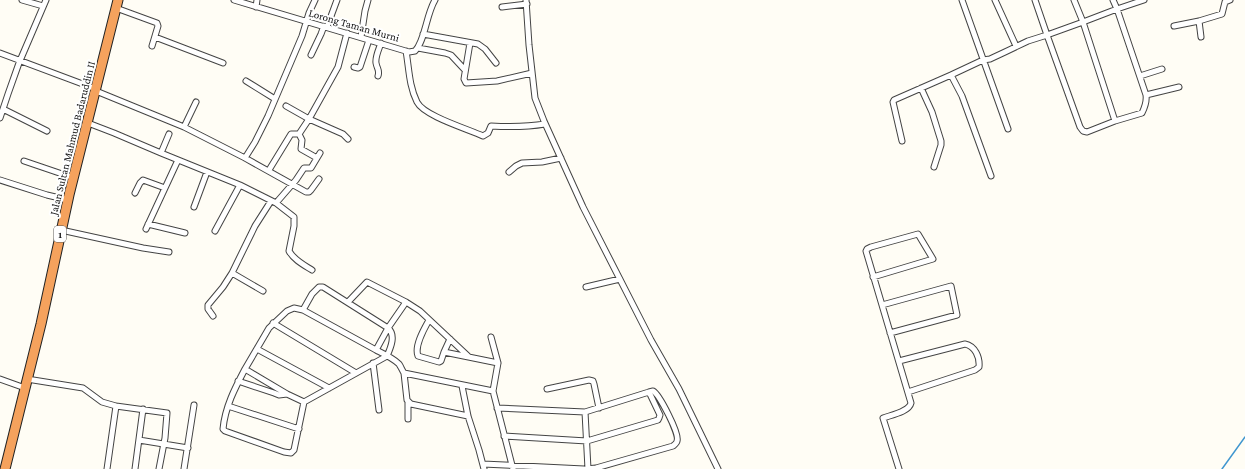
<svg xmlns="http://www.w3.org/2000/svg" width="1245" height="469" viewBox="0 0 1245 469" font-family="'Crimson Pro',serif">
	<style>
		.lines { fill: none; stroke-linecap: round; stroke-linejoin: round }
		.stream { stroke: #3f96cf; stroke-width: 1.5 }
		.street-casing { stroke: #444; stroke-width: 7 }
		.highway-casing { stroke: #222; stroke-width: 11 }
		.street { stroke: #fff; stroke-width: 5 }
		.highway { stroke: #f5a25d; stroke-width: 9 }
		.labels { text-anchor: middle; stroke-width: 4; stroke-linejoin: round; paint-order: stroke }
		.shield { fill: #fff; stroke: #585858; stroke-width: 1 }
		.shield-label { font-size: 10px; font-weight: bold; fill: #111 }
		.street-label { font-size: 11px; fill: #111; stroke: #fff }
	</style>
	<rect width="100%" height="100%" fill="#fffdf5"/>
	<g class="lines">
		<path class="stream" d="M1222,469L1245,437"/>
		<defs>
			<path id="street" d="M22,0L43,6
				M234,0L409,52L415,51C425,41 426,15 435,0
				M526,0L529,45L535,98L544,121L583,207L651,340L679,389L718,469
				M962,0L1008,129
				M995,0L1016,46
				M1074,0L1083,22L1047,35L1080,127L1083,131L1087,132L1115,121L1142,113C1145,107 1147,102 1146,95L1117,9L1144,0
				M1113,0L1117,9L1083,22L1115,121
				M256,7L257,0
				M502,7L527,4
				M116,8L157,23L158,26L152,46
				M1199,21L1201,37
				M1174,26L1199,21L1222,14L1225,2L1230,0
				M327,27L337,0
				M423,34L478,44L485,49L496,63
				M155,37L223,63
				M361,37L365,11L368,0
				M470,43L464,79L466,83L497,81L532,73
				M418,48L445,53L451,55L465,70
				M406,51C409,68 409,86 417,102C424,116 468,129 483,136L488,133L491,126C510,127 527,127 545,124
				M0,53L96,89
				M311,55L321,34L324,26
				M354,67L358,68L360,67L369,40
				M378,76C380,70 377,69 376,63C375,57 379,49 381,43
				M1140,76L1162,69
				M246,81L275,99
				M921,88L932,112L941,141V145L934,167
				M96,91L184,127L245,158L306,192H309L311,190L319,179
				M1146,95L1179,87
				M286,106L309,119L343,134L348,139
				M3,109L47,131
				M0,118L8,94L19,63L46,0
				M88,123L114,133L161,153L240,185L215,231
				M184,127L196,102
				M299,134L309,119L338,67L347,33
				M299,134L302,140L301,149L317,158
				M902,141L893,102L894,100L951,75
				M161,153L169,134
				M245,158L255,142L268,116L302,36L309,13L315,0
				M24,161L74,178
				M269,170L291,134H299
				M509,172L516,166L522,163L542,162L561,158
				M991,176L962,96L951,75L983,60L990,59L1005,52L1028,41L1047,35L1035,0
				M0,180L47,195L68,200
				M240,185L276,203L296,180L304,168H311L320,153
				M135,193L140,183L143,180L165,188
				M276,203L294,217V226L289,251C294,260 304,265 312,270
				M194,207L207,172
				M148,224L185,233
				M146,229L178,160
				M61,230L143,248L169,252
				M232,273L263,291
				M873,277L933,259L918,234L871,247L867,249L866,251L911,403C909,412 891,415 883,418L899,469
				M586,287L620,279
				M348,302L367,282L406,302
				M882,305L951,286L957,315L890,333
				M303,310L312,294L319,287H323L388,328C396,335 391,347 387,356L304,402L287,394L245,369L269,328L287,311L294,308L303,310L376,350C384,354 393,358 399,364C401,367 402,370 404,373L493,391L513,469
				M213,316L208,309V305L223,287L232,273L255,226L271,201
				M429,320C424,329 414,346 418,356L439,362L441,361L444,352L498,363L493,391
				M273,323L356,373
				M491,337L498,363
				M257,349L329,388
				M376,350L388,328L406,302L420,311L468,356
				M444,352L450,339
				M899,361L965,344C975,346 980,357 979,367L975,370L908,392
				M373,363L379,410
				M245,369C235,388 225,407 223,429L225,431L284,452L291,453L294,450L304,402
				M404,373L407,400L411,404L468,416
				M0,379L25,388
				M27,379L83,388L102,402L116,406L167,413L165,438L159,469
				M238,381L274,393L279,395L287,394
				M462,386L468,416L479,450L484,469
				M547,389L589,380L593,381L594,384L599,408
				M408,402V419
				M228,406L299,429
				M497,408L585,412L649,392L660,415L659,418L658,420L587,441L504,436
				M585,412L588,469
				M139,440L188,448
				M483,464L584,469
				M107,469L116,406
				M135,469L143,409
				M184,469L194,405
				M586,469L596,468L673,446C674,445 677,443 677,441C680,434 659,394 653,391L649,392"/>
			<path id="highway" d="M5,469L41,324L69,195L118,0"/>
		</defs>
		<use href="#street" class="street-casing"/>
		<use href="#highway" class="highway-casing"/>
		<use href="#street" class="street"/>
		<use href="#highway" class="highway"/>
	</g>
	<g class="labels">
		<rect class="shield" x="54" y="226" width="12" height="16" rx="3"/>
		<g class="shield-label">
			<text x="60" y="238">1</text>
		</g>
		<g class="street-label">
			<text transform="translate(354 25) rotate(16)" y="4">Lorong Taman Murni</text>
			<text transform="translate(72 138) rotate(-76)" y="4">Jalan Sultan Mahmud Badaruddin II</text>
		</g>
	</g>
</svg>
